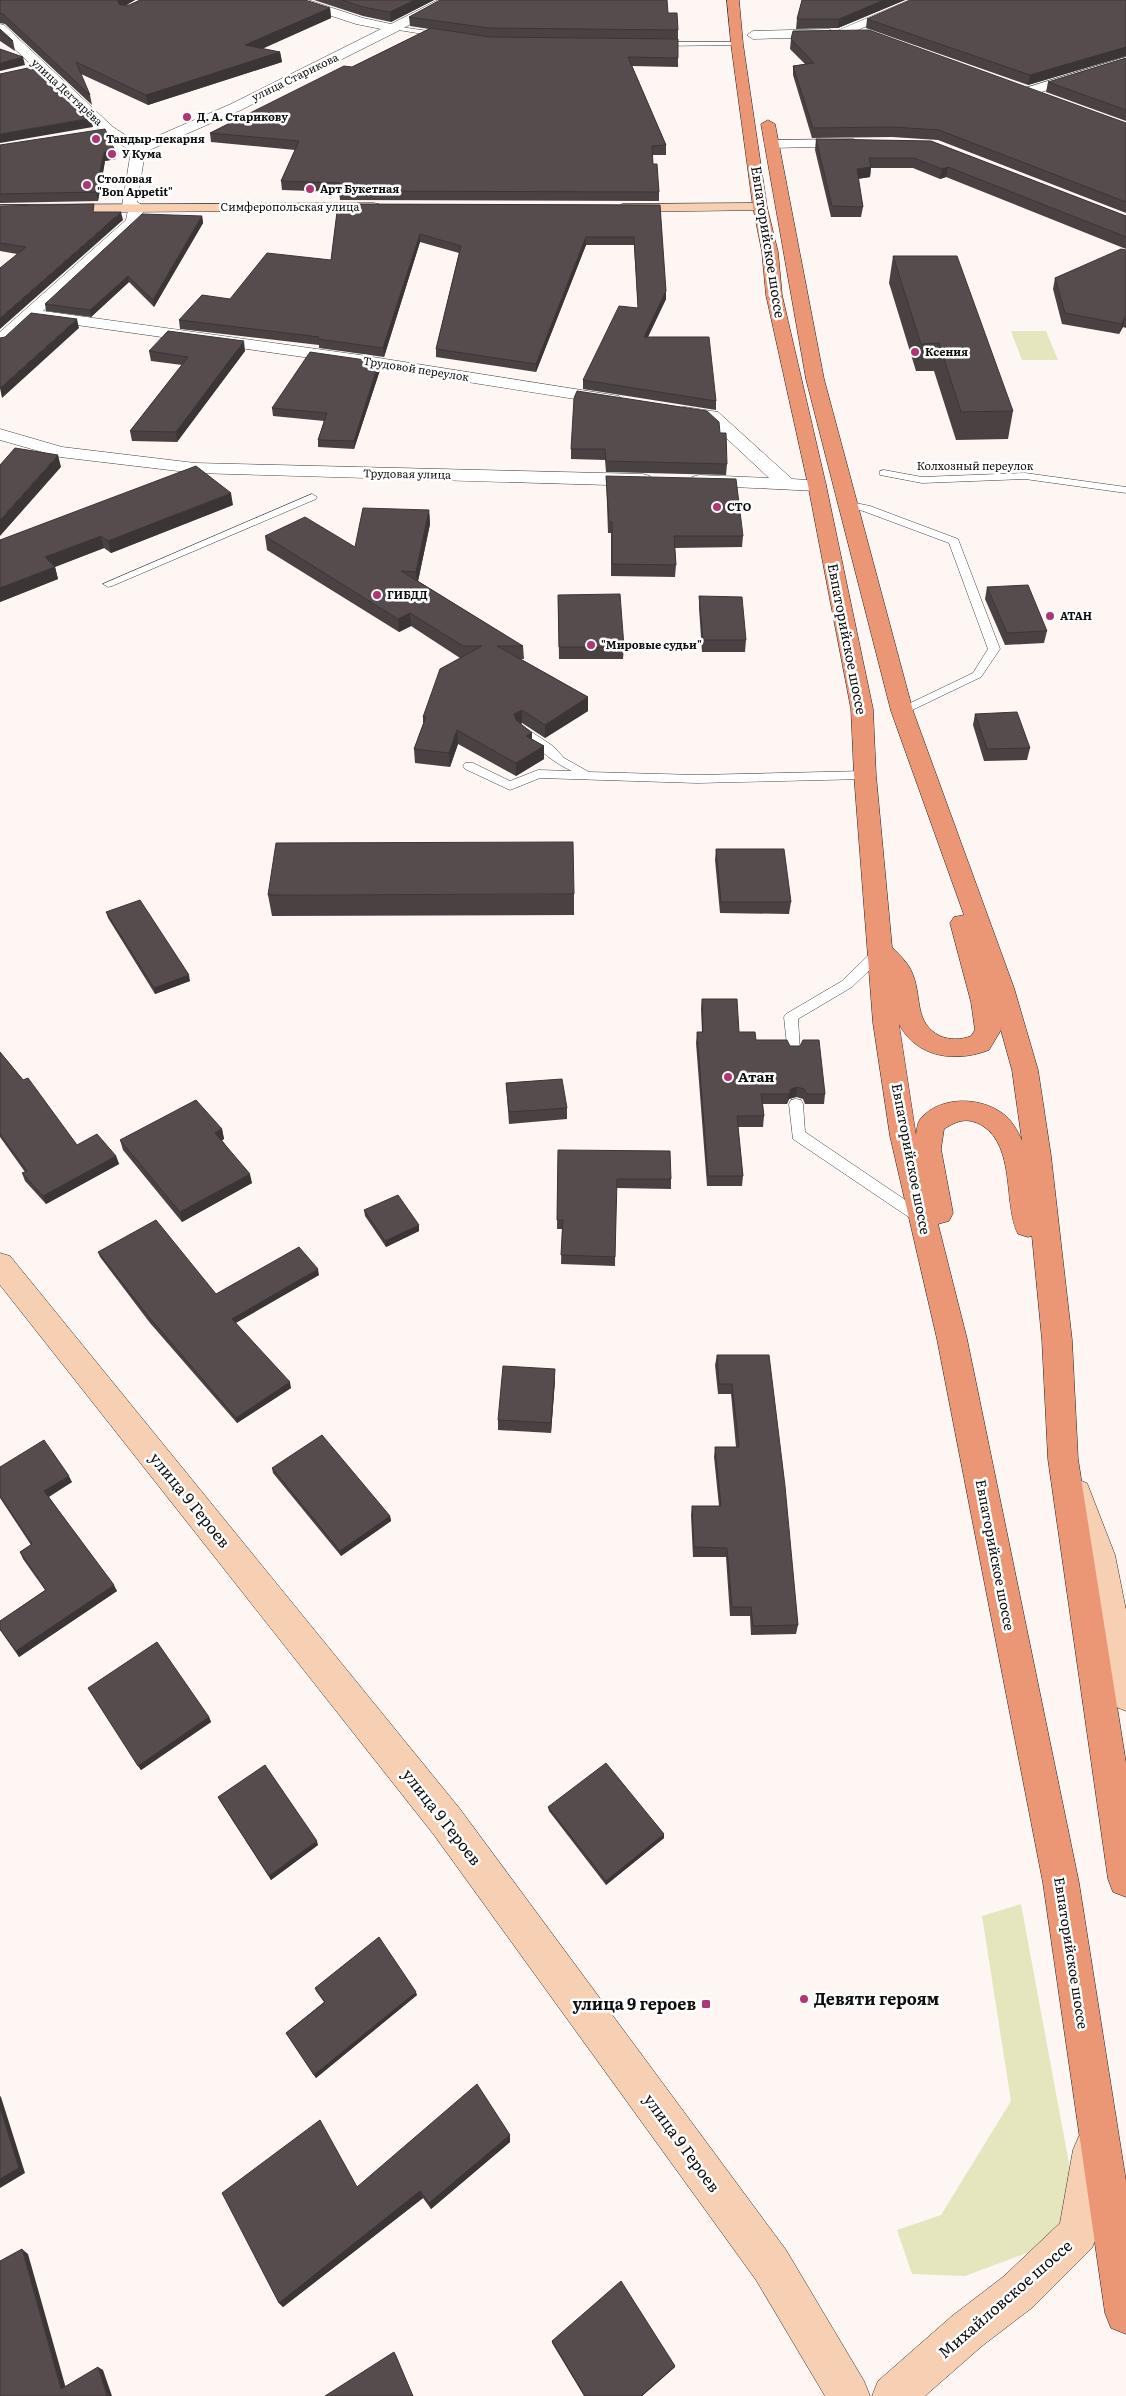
<svg xmlns="http://www.w3.org/2000/svg" width="1126" height="2396" viewBox="0 0 1126 2396" font-family="Literata,serif">
	<style>
		.green { fill: #e5e5be }
		.lines { fill: none; stroke-linecap: round; stroke-linejoin: round }
		.lane-casing { stroke: #424242; stroke-width: 1 }
		.street-casing { stroke: #424242; stroke-width: 1 }
		.secondary-casing { stroke: #313131; stroke-width: 1 }
		.primary-casing { stroke: #202020; stroke-width: 1 }
		.lane { fill: #fff; fill-rule: evenodd }
		.street { fill: #fff; fill-rule: evenodd }
		.secondary { fill: #f7d0b3; fill-rule: evenodd }
		.primary { fill: #eb9775; fill-rule: evenodd }
		.wall { fill: #4a4142 }
		.shaded-wall { fill: #3c3536 }
		.building { fill: #564c4d; stroke: #3c3536 }
		.poi-dot { fill: #b13474; stroke: #fff; stroke-width: 2 }
		.labels { text-anchor: middle; stroke-width: 5; stroke-linejoin: round; paint-order: stroke }
		.far-street-label { font-size: 11px; fill: #0f0f0f; stroke: #fff }
		.far-poi-label { font-size: 11px; font-weight: bold; fill: #0f0f0f; stroke: #fff; text-anchor: start }
		.street-label { font-size: 14px; fill: #0f0f0f; stroke: #fff }
		.poi-label { font-size: 14px; font-weight: bold; fill: #0f0f0f; stroke: #fff; text-anchor: start }
		.near-street-label { font-size: 16px; fill: #0f0f0f; stroke: #fff }
		.near-poi-label { font-size: 16px; font-weight: bold; fill: #0f0f0f; stroke: #fff; text-anchor: start }
	</style>
	<rect width="100%" height="100%" fill="#fef6f2"/>
	<path class="green" d="M1011,331H1046L1058,360H1022Z
		M1021,1904L1073,2185L1063,2224L1037,2249L965,2276L912,2274L897,2230L941,2215L1011,2101L982,1916Z"/>
	<g class="lines">
		<defs>
			<path id="lane" d="M394,26L442,33L445,35L442,37L392,29Z
				M737,42L741,44L739,45L659,46L655,44L659,42Z
				M884,470L922,477L1025,473L1126,487V493L1025,479L922,483L880,475V471Z
				M312,494L317,497L316,499L112,586L108,587L103,584Z
				M846,501L870,506L958,539L1000,649L981,677L906,713H898L896,711L898,709L973,673L988,649L949,543L863,511L842,506L841,504Z
				M521,725L553,746L564,758L589,772L697,775L865,771L871,775L865,779L697,783L540,778L510,790L465,769L463,766L465,763H473L510,781L538,770L572,771C551,762 535,745 517,732L515,729Z
				M881,946L886,948L888,951L886,954L852,987L798,1019L800,1051L798,1055H788L784,1017L786,1014L842,981L876,948Z
				M796,1099L801,1100L803,1104L805,1132L926,1214L929,1218L926,1222L921,1224L916,1222L793,1139L789,1104L791,1100Z"/>
			<path id="street" d="M290,0H308L363,18L391,24L438,0H454L398,31L241,110L145,152L137,202L144,206L141,222L43,311L360,355L613,395L619,396L622,400L619,404L613,405L360,365L34,319L6,345L0,346V332L126,220L128,210L122,206L131,151L103,133L0,35V24L4,25L113,127L139,144L231,104L381,29L356,24L292,3Z
				M910,0H927L925,3L840,37L834,34L829,37L753,39L747,35L753,31L829,29L834,32Z
				M1126,57V65L1032,95L1027,96L1020,92L1022,89Z
				M853,139L858,140L860,143L858,146L771,148L764,144L771,140Z
				M685,407L718,412L792,479L824,481L826,485L824,489L817,491L692,485L690,481L692,477L699,475L769,478L707,420L679,416L676,412L679,408Z
				M0,429L62,447L195,463L643,474L650,476L652,480L650,484L643,486L195,473L60,457L0,440Z"/>
			<path id="secondary" d="M374,203L379,204L381,207L379,210L0,213V205Z
				M760,203L767,207L765,210L622,212L615,208L622,204Z
				M0,1253L10,1256L460,1809L786,2250L864,2381L870,2396H825L756,2280L434,1835L0,1285Z
				M1076,1479L1087,1483L1115,1555L1126,1610V1711L1114,1706L1109,1695L1083,1555L1060,1493L1065,1483Z
				M1093,2130L1107,2136L1113,2150L1098,2234L1092,2248L1033,2307L982,2346L925,2396H872L878,2381L952,2316L1003,2277L1060,2223L1073,2150L1079,2136Z"/>
			<path id="primary" d="M727,0H739L743,44L767,207L778,252L782,295L826,485L873,709L876,775L892,947C900,956 909,963 913,975C922,998 914,1023 940,1036C949,1040 962,1040 971,1036L975,1030L971,1002L950,923L954,917L964,915L891,711L806,379L761,124L768,120L775,124L824,379L913,711L1014,988L1038,1070L1051,1156L1072,1340L1078,1459L1126,1763V1897L1113,1892L1108,1879L1048,1459L1042,1340L1032,1236L1028,1237L1018,1234C1003,1204 1016,1148 983,1126C968,1117 958,1120 944,1129L941,1149L953,1213L949,1221L938,1224L967,1339L1079,1883L1126,2181V2334L1111,2328L1105,2313L1043,1883L937,1339L890,1136L873,1023L854,775L851,709L808,485L766,295L762,252L753,207L731,44ZM899,1024C916,1058 956,1063 989,1050L1001,1030L1000,1027L1012,1070L1022,1141C1018,1131 1011,1119 1002,1113C980,1097 942,1096 922,1117C917,1122 917,1129 916,1135Z"/>
		</defs>
		<use href="#lane" class="lane-casing"/>
		<use href="#street" class="street-casing"/>
		<use href="#secondary" class="secondary-casing"/>
		<use href="#primary" class="primary-casing"/>
		<use href="#lane" class="lane"/>
		<use href="#street" class="street"/>
		<use href="#secondary" class="secondary"/>
		<use href="#primary" class="primary"/>
	</g>
	<path class="wall" d="M0,0H135L126,5L330,8L331,18L262,49L280,52L282,62L148,105L81,74L90,95L92,105L5,24L0,23Z
		M314,0H434L391,22L363,16Z
		M802,0H905L838,28L796,29L797,19Z
		M1126,0V56L1028,85L866,28L867,19Z
		M668,13L678,30V67L632,66L666,145V155H652L653,164L659,192V201L340,200L339,192L282,190L281,181L295,150L211,142L210,133L352,67L429,29L410,26L409,17Z
		M0,29L13,41L15,51L0,41Z
		M791,39L1126,123V213L938,140L892,137L812,138L793,75V66L805,64L790,49Z
		M1126,58V121L1046,92L1048,82Z
		M816,139L931,141L1126,216V249L946,177L940,179L913,168H871L870,177L858,179L863,207L861,217H831L815,150Z
		M0,145L116,159L105,161L98,201L0,203Z
		M338,204L660,205L666,299L648,337L716,401V410L583,389V380L638,308L634,245H586L536,372L436,357V349L459,253L420,242L384,357L319,348V345L180,329L179,320L230,299L331,260Z
		M0,206L96,212L123,220L17,254L0,251Z
		M202,216L203,223L154,307L129,282L91,317L46,311L45,304Z
		M1126,250V328L1123,327L1119,334L1062,324L1053,289L1055,278Z
		M893,256L1013,411L1008,439L956,440L934,371H916L889,283Z
		M149,351H245L177,442L132,441L130,431L182,365L151,361Z
		M379,362L380,370L354,449L318,447V440L324,421L273,416L272,408Z
		M720,433L727,464L726,475L606,472L605,460L571,459V449Z
		M606,476L743,536L742,547L675,548L676,565L675,577L611,576V533H608Z
		M233,505L111,553L104,548L55,567L58,579L0,602V540Z
		M429,510L430,524L418,581L523,646L524,659H521L588,697V711L545,738L522,723L521,724L532,733V739L544,746V759L516,776L458,744L450,767L415,763L414,749L423,724V717L460,658L411,626L399,632L267,550L265,536L355,547Z
		M987,587L1047,631L1044,643L1005,645L985,599Z
		M558,595L624,647L623,659H559Z
		M699,596L746,640L745,652H702L699,608Z
		M975,714L1030,748L1027,760L984,761L973,725Z
		M716,849L791,902L789,914L720,913L715,860Z
		M574,894V915L272,916L268,895Z
		M106,912L190,981L155,994L108,918Z
		M702,999L739,1032L756,1040L790,1046L825,1094L824,1104H805L803,1099L796,1097L789,1099L787,1104H763L764,1116L763,1127H738L743,1176L742,1186H707L696,1043L697,1032H702L701,1009Z
		M0,1052L77,1145L116,1156L119,1164L46,1204L25,1181L22,1173L25,1172L0,1137Z
		M506,1083L567,1108V1119L509,1124Z
		M222,1129L224,1139L222,1140L252,1183L182,1222L123,1150L120,1140Z
		M558,1150L671,1179V1189L616,1188L615,1266L561,1264L562,1229H557Z
		M364,1210L419,1231L386,1247L365,1216Z
		M98,1252L216,1294L319,1275L236,1323L291,1388L237,1423L150,1323L100,1257Z
		M717,1355H769L798,1625L796,1634L751,1635L750,1616H730L726,1557H693L691,1515L692,1506H719L714,1457L715,1447H736L731,1394H718L715,1365Z
		M555,1380L551,1433L498,1430V1420Z
		M0,1467L72,1482L49,1497L117,1591L19,1657L0,1630V1621L45,1590L23,1559L20,1552L31,1545L0,1498Z
		M272,1468L390,1516L391,1521L341,1556L273,1473Z
		M88,1688L209,1717L211,1722L141,1770Z
		M218,1797L318,1845L271,1880L220,1801Z
		M548,1807L664,1838L606,1885L549,1811Z
		M315,1988L417,1995L316,2078L286,2033L324,2002L316,1991Z
		M510,2135V2142L431,2209L423,2198L283,2307L279,2303L357,2187Z
		M552,2341L675,2367L642,2396H584L552,2343Z"/>
	<path class="shaded-wall" d="M117,0H135L118,10Z
		M415,0H434L391,22L390,12Z
		M884,0H905L838,28L839,19Z
		M330,8L331,18L247,55L245,45Z
		M1126,47V56L1028,85L1030,75Z
		M280,52L282,62L148,105L146,95Z
		M23,57L25,65L0,71V63Z
		M91,118L93,127L0,143V134Z
		M115,151L116,159L105,161L98,201L96,192L104,152Z
		M871,167L870,177L856,179L857,169Z
		M948,167L946,177L940,179L942,169Z
		M121,212L123,220L0,329V318Z
		M202,216L203,223L154,307L153,300Z
		M420,234V242L384,357L383,348Z
		M586,237V245L536,372V364Z
		M128,276L129,282L91,317L90,310Z
		M666,291V299L644,345V337Z
		M1125,316L1123,327L1119,334L1122,324Z
		M77,319L79,328L2,398L0,388Z
		M244,341L245,351L177,442L176,432Z
		M379,362L380,370L354,449V441Z
		M58,455L61,467L0,536V520Z
		M231,493L233,505L111,553L108,541Z
		M429,510L430,524L417,586L416,572Z
		M101,536L104,548L49,569L45,557Z
		M55,567L58,579L0,602V588Z
		M410,613L411,626L399,632L398,619Z
		M588,697V711L545,738V725Z
		M522,710V723L514,727V714Z
		M457,730L458,744L450,767L449,753Z
		M532,733V746L526,736Z
		M544,746V759L516,776V763Z
		M189,975L190,981L155,994L154,988Z
		M797,1087L796,1097L789,1099L787,1104L789,1094L791,1089Z
		M222,1129L224,1139L218,1143L215,1133Z
		M116,1156L119,1164L46,1204L43,1196Z
		M250,1174L252,1183L182,1222L180,1212Z
		M419,1225V1231L386,1247L385,1241Z
		M318,1269L319,1275L233,1324L232,1319Z
		M555,1369V1380L551,1433V1423Z
		M290,1382L291,1388L237,1423L236,1418Z
		M69,1476L72,1482L47,1497L44,1491Z
		M390,1516L391,1521L341,1556L340,1551Z
		M114,1585L117,1591L19,1657L16,1651Z
		M209,1717L211,1722L141,1770L138,1766Z
		M664,1834V1838L606,1885V1881Z
		M317,1841L318,1845L271,1880L269,1876Z
		M416,1992L417,1995L316,2078L314,2075Z
		M0,2096L1,2097L25,2173L0,2188Z
		M510,2135V2142L431,2209L429,2203Z
		M420,2191L423,2198L283,2307L279,2303Z
		M22,2249L28,2254L67,2392L61,2389Z
		M394,2352L396,2355L413,2396Z
		M675,2366V2367L642,2396H641Z
		M98,2367L103,2370L112,2396H107Z"/>
	<path class="building" d="M0,0H117L120,5H129L140,0H305L330,8L245,45L280,52L146,95L76,62L90,95L3,14L0,13Z
		M342,0H415L390,12L363,7Z
		M440,0H667L668,13H677L678,30L489,28L409,17Z
		M802,0H884L839,19H797Z
		M911,0H1126V47L1030,75L867,19Z
		M431,28L489,37L678,39V58L628,57L666,145L652,146L653,164H657L659,192L339,191L340,183L281,181L299,141L210,133L344,66L352,67Z
		M0,29L13,41L0,32Z
		M869,30L1126,123V202L939,130L893,127L813,128L793,66L814,63L791,39L793,31Z
		M0,49L23,57L0,63Z
		M1126,58V110L1048,82Z
		M37,66L91,118L0,134V74Z
		M105,129L115,151L104,152L96,192L0,194V145Z
		M816,139L931,141L1126,216V237L948,167L942,169L914,158H869L871,167L857,169L863,207L832,206Z
		M94,204L93,212H121L0,318V268L26,247L0,243V206Z
		M338,204L660,205L666,291L644,337H709L716,401L583,380L619,306L638,308L634,237H586L536,364L436,349L461,246L420,234L383,348L318,339L319,337L179,320L202,295L230,299L267,253L331,260Z
		M142,214L202,216L153,300L128,276L90,310L45,304Z
		M1121,249L1126,250V316H1125L1122,324L1065,313L1055,278Z
		M893,256H957L1013,411L961,412L939,343L921,344Z
		M31,313L77,319L0,388V338L5,337Z
		M168,331L244,341L176,432L130,431L188,357L149,351Z
		M310,352L379,362L354,441L318,440L327,413L272,408Z
		M577,391L707,411L719,422L720,433H726L727,464L606,461L605,449H571L574,398Z
		M15,448L58,455L0,520V465Z
		M196,466L231,493L108,541L101,536L45,557L55,567L0,588V540Z
		M606,476L736,479L743,536H674L676,565L612,564V522H609Z
		M363,508L429,510L416,572L401,571L523,646H497L588,697L545,725L522,710L514,714L516,720L532,733L526,736L544,746L516,763L457,730L449,753L414,749L426,717H423L440,669L482,646H463L410,613L398,619L265,536L305,517L355,547Z
		M1028,585L1047,631L1007,633L987,587Z
		M620,594L624,647H559L558,595Z
		M699,596L742,597L746,640H703Z
		M1017,712L1030,748L987,749L975,714Z
		M573,842L574,894L268,895L276,843Z
		M716,849H784L791,902H721Z
		M140,900L189,975L154,988L106,912Z
		M702,999H737L739,1032H755L756,1040H787L790,1046H800L803,1040H819L825,1094H807L804,1089L797,1087L791,1089L789,1094H761L764,1116H737L743,1176H708L697,1032H703Z
		M0,1052L23,1080L28,1078L77,1145L97,1134L116,1156L43,1196L22,1173L27,1171L0,1134Z
		M562,1079L567,1108L509,1112L506,1083Z
		M196,1100L222,1129L215,1133L250,1174L180,1212L120,1140Z
		M558,1150L670,1151L671,1179H617L615,1257L561,1255L563,1220H557Z
		M398,1195L419,1225L385,1241L364,1210Z
		M156,1220L216,1294L299,1247L318,1269L232,1319L290,1382L236,1418L149,1317L98,1252Z
		M717,1355H769L785,1486L798,1625L753,1626L751,1607H732L727,1548L694,1547L692,1506H721L715,1447H739L732,1384H719Z
		M503,1366L555,1369L551,1423L498,1420Z
		M322,1435L390,1516L340,1551L272,1468Z
		M44,1440L69,1476L44,1491L114,1585L16,1651L0,1629V1621L46,1590L20,1552L32,1544L0,1496V1467Z
		M157,1642L209,1717L138,1766L88,1688Z
		M606,1763L664,1834L606,1881L548,1807Z
		M265,1765L317,1841L269,1876L218,1797Z
		M379,1937L416,1992L314,2075L286,2033L325,2002L315,1988Z
		M477,2084L510,2135L429,2203L420,2191L279,2303L222,2193L320,2120L357,2187Z
		M0,2107L19,2168L0,2179Z
		M22,2249L61,2389L98,2367L107,2396H0V2261Z
		M621,2281L675,2366L641,2396H585L552,2341Z
		M394,2352L413,2396H325Z"/>
	<g class="poi-dot">
		<circle cx="187" cy="117" r="5"/>
		<circle cx="96" cy="139" r="5"/>
		<circle cx="112" cy="154" r="5"/>
		<circle cx="87" cy="185" r="5"/>
		<circle cx="310" cy="189" r="5"/>
		<circle cx="915" cy="352" r="5"/>
		<circle cx="717" cy="507" r="5"/>
		<circle cx="377" cy="595" r="5"/>
		<circle cx="1050" cy="616" r="5"/>
		<circle cx="591" cy="645" r="5"/>
		<circle cx="728" cy="1077" r="5"/>
		<circle cx="804" cy="1999" r="5"/>
		<rect x="701" y="1999" width="10" height="10" rx="2.5"/>
	</g>
	<g class="labels">
		<g class="far-street-label">
			<text transform="translate(295 77) rotate(-26)" y="4">улица Старикова</text>
			<text transform="translate(67 92) rotate(43)" y="4">улица Дегтярёва</text>
			<text x="290" y="211">Симферопольская улица</text>
			<text transform="translate(416 369) rotate(9)" y="4">Трудовой переулок</text>
			<text x="975" y="470">Колхозный переулок</text>
			<text transform="translate(407 474) rotate(1)" y="4">Трудовая улица</text>
		</g>
		<g class="far-poi-label">
			<text x="197" y="121">Д. А. Старикову</text>
			<text x="106" y="143">Тандыр-пекарня</text>
			<text x="122" y="158">У Кума</text>
			<text x="97" y="183">Столовая<tspan x="97" dy="13">"Bon Appetit"</tspan></text>
			<text x="320" y="193">Арт Букетная</text>
			<text x="925" y="356">Ксения</text>
			<text x="727" y="511">СТО</text>
			<text x="387" y="599">ГИБДД</text>
			<text x="1060" y="620">АТАН</text>
			<text x="601" y="649">"Мировые судьи"</text>
		</g>
		<g class="street-label">
			<text transform="translate(768 242) rotate(81)" y="5">Евпаторийское шоссе</text>
			<text transform="translate(847 639) rotate(79)" y="5">Евпаторийское шоссе</text>
			<text transform="translate(911 1159) rotate(79)" y="5">Евпаторийское шоссе</text>
			<text transform="translate(995 1555) rotate(79)" y="5">Евпаторийское шоссе</text>
			<text transform="translate(1071 1953) rotate(81)" y="5">Евпаторийское шоссе</text>
		</g>
		<g class="poi-label">
			<text x="738" y="1082">Атан</text>
		</g>
		<g class="near-street-label">
			<text transform="translate(190 1500) rotate(51)" y="6">улица 9 Героев</text>
			<text transform="translate(442 1817) rotate(52)" y="6">улица 9 Героев</text>
			<text transform="translate(682 2143) rotate(54)" y="6">улица 9 Героев</text>
			<text transform="translate(1005 2299) rotate(-41)" y="6">Михайловское шоссе</text>
		</g>
		<g class="near-poi-label">
			<text x="814" y="2005">Девяти героям</text>
			<text x="696" y="2010" text-anchor="end">улица 9 героев</text>
		</g>
	</g>
</svg>
